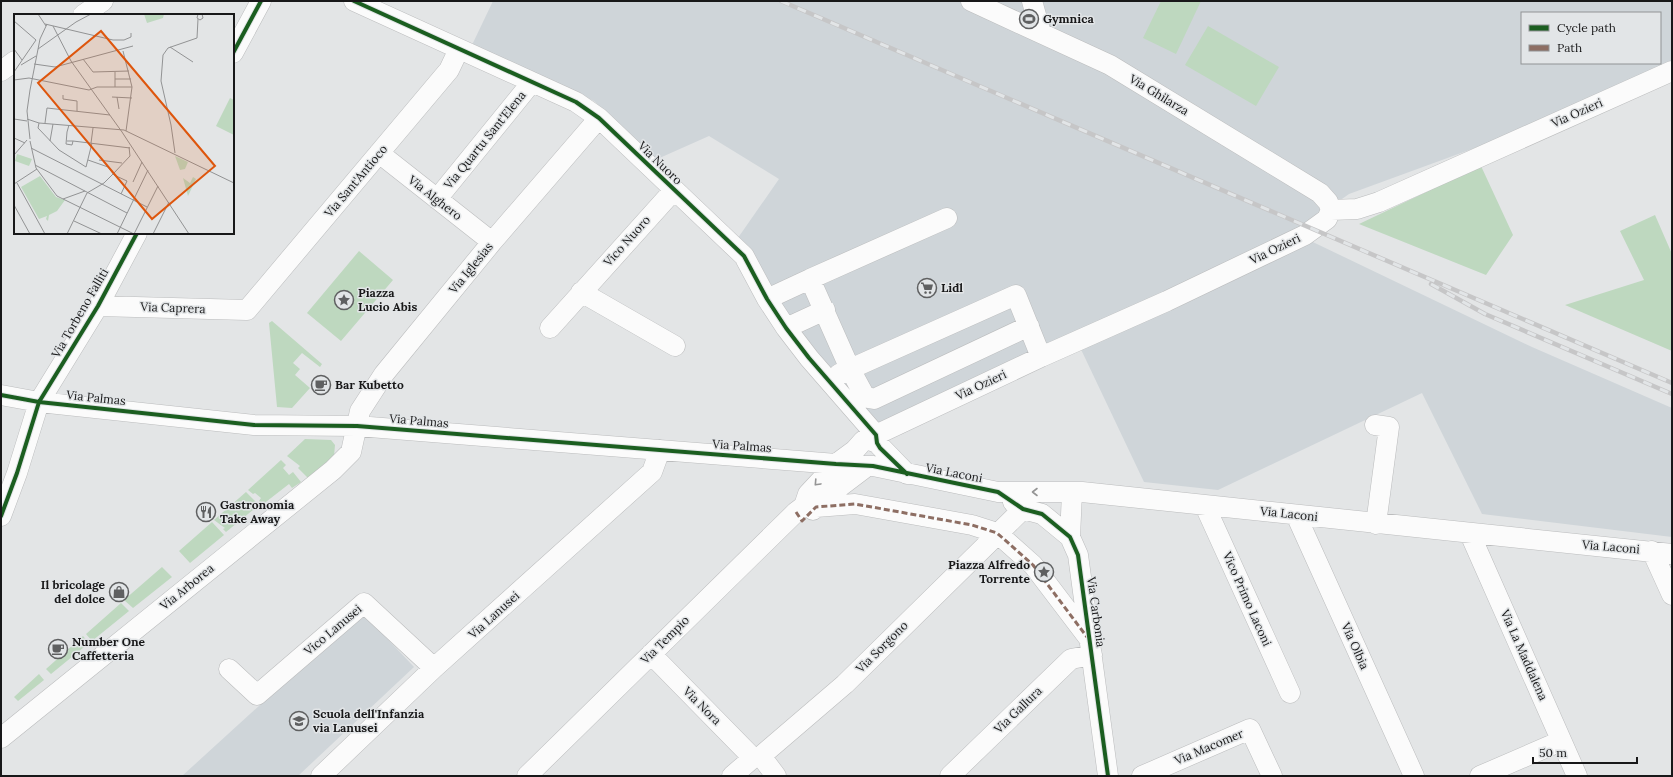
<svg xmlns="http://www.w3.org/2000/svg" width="1673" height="777" viewBox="0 0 1673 777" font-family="Lora,serif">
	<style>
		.built { fill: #cfd5d9; fill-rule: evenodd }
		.green { fill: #bed8bf }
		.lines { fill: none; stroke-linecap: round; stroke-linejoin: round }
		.minor-casing { stroke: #bbbcbd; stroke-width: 21 }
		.minor { stroke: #fbfbfb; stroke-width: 20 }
		.rail-casing { stroke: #c6c6c7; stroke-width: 4.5 }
		.rail { stroke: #e2e5e7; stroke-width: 3; stroke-dasharray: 9; stroke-linecap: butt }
		.quiet { stroke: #8d6e63; stroke-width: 3; stroke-dasharray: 6 3; stroke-linecap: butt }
		.cycleway-casing { stroke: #e2e5e7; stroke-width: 6 }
		.cycleway { stroke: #1b5e20; stroke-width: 4 }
		.oneway { stroke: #959595 }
		.labels { text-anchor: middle; stroke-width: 3; stroke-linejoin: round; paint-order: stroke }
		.poi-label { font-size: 12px; font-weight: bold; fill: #181819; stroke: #e2e5e7; text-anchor: start }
		.street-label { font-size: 12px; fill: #181819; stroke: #e2e5e7 }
		.inset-road { fill: none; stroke: #929394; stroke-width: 1 }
		.view { fill: #de560d; fill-opacity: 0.15; stroke: #de560d; stroke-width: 2 }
		.inset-edge { fill: none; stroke: #181819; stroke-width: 2 }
	</style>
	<rect width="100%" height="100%" fill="#e3e5e6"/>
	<path class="built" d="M493,1H1672V76L1349,194L1294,233L1532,347L1672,408V537L1482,514L1422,393L1218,490L1144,482L1077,341L876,435L733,245L779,179L709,136L655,160L594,101L472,45ZM1522,13H1660V63H1522Z
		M362,612L414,667L298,776H182Z"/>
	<path class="green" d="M1161,1H1201L1176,54L1143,38Z
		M1208,26L1279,67L1256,106L1185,65Z
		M1481,166L1513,235L1486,275L1359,224Z
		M1655,215L1672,254V351L1565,305L1644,280L1620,231Z
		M359,251L393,280L341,341L307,313Z
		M272,321L322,364L320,367L302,353L293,363L300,369L295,375L310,388L292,408L277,407L269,323Z
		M305,439L331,440L335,445L334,456L308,478L298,468L300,466L287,456Z
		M281,460L286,465L283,468L289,475L293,472L301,482L292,488L289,484L262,505L259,501L261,498L255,493L253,494L248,490Z
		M246,492L259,505L226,532L223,529L225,528L214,520Z
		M212,522L224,535L190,563L179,551Z
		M162,567L172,577L133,608L124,600Z
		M121,603L129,611L92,641L86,634Z
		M83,636L89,643L51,674L46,669Z
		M39,674L44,680L18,701L14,697Z"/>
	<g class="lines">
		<defs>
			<path id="minor" d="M354,1L576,102L599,118L744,256L767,299L786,328L809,358L876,435
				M971,1L1110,65L1320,193L1328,202L1331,210
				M1032,1L1041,33
				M83,15L103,1
				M233,53L261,1
				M1,71L15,61
				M379,153L492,242
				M437,199L532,82
				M1331,210L1357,209L1379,202L1672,71
				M947,218L810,279L850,369L863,393L868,398L874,399L1029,326
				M581,292L675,346
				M767,299L810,279
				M98,306L247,310L449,70L459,49
				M550,328L674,190
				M786,328L825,310
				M839,374L1016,295L1041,357
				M1,395L39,402L254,425L357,426L836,464L873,466L998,492H1082L1672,554
				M1375,425L1389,427L1376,524
				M863,441L870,440L877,443L907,474
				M1013,502L1023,509L1042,514L1070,537L1078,555L1108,776
				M804,506L808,494L836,464L855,450L863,441L1041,357L1167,301L1305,235L1327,219L1331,210
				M1205,506L1290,693
				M813,510L816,507L855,504L972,525L997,533L1033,565L1090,640
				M1296,515L1414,776
				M1,516L17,473L39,402L98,306L137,233
				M1470,534L1577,776
				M1070,537L1072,493
				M1652,551L1672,595
				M651,654L753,758
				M229,669L257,695L364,603L434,668
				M1,738L333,470L351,452L360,411L384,374L492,242L599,118
				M761,756L776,776
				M321,776L434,668L652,472L660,450
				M527,776L796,512L804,506L825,498L866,467
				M732,776L753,758L761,756L845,684L1023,509
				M950,776L1071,659L1092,655
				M1142,776L1250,729L1272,776
				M1480,776L1561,741"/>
		</defs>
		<use href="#minor" class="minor-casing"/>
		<use href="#minor" class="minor"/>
		<defs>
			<path id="rail" d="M781,1L1672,383
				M1431,284L1485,314L1672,394"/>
		</defs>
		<use href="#rail" class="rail-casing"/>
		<use href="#rail" class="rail"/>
		<path class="quiet" d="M796,512L802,521L816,507L855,504L972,525L997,533L1033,565L1087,637"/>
		<defs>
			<path id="cycleway" d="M354,1L576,102L599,118L744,256L767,299L786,328L809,358L876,435
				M233,53L261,1
				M1,395L39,402L254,425L357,426L836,464L873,466L998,492L1023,509L1042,514L1070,537L1078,555L1108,776
				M876,435L877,443L880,448L907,474
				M1,516L17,473L39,402L98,306L137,233"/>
		</defs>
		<use href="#cycleway" class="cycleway-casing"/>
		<use href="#cycleway" class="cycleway"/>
	</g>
	<defs><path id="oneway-chevron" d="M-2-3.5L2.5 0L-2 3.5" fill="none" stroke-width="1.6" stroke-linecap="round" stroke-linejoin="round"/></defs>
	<g class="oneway">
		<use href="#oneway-chevron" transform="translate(817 483) rotate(133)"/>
		<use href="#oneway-chevron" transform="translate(1035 492) rotate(-180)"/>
	</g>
	<defs>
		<symbol id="stadium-ring" viewBox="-11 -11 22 22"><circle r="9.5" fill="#e2e5e7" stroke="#5f6061" stroke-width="1.5"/><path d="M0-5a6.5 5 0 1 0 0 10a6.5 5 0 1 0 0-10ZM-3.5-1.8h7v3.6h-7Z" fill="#5f6061"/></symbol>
		<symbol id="supermarket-ring" viewBox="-11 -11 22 22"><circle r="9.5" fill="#e2e5e7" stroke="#5f6061" stroke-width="1.5"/><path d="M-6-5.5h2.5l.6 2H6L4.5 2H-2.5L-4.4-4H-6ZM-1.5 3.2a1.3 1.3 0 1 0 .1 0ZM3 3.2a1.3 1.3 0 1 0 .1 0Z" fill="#5f6061"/></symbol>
		<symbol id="sight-ring" viewBox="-11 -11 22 22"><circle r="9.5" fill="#e2e5e7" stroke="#5f6061" stroke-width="1.5"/><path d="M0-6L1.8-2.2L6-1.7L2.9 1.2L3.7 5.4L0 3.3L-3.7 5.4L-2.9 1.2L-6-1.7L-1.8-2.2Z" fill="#5f6061"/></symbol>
		<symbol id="cafe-ring" viewBox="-11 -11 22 22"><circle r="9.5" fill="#e2e5e7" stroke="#5f6061" stroke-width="1.5"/><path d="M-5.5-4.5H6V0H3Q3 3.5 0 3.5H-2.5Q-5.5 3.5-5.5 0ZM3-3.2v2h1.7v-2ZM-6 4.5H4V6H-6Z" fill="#5f6061"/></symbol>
		<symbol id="restaurant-ring" viewBox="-11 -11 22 22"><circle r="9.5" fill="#e2e5e7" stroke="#5f6061" stroke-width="1.5"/><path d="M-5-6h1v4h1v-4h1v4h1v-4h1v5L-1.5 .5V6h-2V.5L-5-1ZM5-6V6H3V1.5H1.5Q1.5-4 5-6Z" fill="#5f6061"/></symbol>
		<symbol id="shop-ring" viewBox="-11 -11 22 22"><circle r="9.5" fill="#e2e5e7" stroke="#5f6061" stroke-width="1.5"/><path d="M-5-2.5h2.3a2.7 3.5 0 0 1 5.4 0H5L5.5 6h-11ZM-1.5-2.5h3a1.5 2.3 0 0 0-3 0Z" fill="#5f6061"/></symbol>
		<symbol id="school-ring" viewBox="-11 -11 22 22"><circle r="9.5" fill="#e2e5e7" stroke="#5f6061" stroke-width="1.5"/><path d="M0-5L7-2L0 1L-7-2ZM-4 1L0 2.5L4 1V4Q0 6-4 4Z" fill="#5f6061"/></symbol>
	</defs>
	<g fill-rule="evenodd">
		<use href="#stadium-ring" x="1018" y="8" width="22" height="22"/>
		<use href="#supermarket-ring" x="916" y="277" width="22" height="22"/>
		<use href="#sight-ring" x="333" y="289" width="22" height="22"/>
		<use href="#cafe-ring" x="310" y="374" width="22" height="22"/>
		<use href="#restaurant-ring" x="195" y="501" width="22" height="22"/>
		<use href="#sight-ring" x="1033" y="561" width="22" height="22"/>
		<use href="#shop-ring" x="108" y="581" width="22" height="22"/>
		<use href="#cafe-ring" x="47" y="638" width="22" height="22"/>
		<use href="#school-ring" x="288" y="710" width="22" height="22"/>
	</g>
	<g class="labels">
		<g class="poi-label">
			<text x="1043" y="23">Gymnica</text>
			<text x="941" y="292">Lidl</text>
			<text x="358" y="297">Piazza<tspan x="358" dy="14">Lucio Abis</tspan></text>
			<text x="335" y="389">Bar Kubetto</text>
			<text x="220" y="509">Gastronomia<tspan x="220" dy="14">Take Away</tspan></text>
			<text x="1030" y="569" text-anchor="end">Piazza Alfredo<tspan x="1030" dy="14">Torrente</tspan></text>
			<text x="105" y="589" text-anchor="end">Il bricolage<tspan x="105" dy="14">del dolce</tspan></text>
			<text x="72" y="646">Number One<tspan x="72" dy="14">Caffetteria</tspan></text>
			<text x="313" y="718">Scuola dell'Infanzia<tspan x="313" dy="14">via Lanusei</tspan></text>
		</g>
		<g class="street-label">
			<text transform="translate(1159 95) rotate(31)" y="4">Via Ghilarza</text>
			<text transform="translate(1577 113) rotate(-24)" y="4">Via Ozieri</text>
			<text transform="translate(485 140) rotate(-51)" y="4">Via Quartu Sant'Elena</text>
			<text transform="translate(660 163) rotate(44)" y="4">Via Nuoro</text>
			<text transform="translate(356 181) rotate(-50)" y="4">Via Sant'Antioco</text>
			<text transform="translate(435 198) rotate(38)" y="4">Via Alghero</text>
			<text transform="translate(627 241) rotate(-48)" y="4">Vico Nuoro</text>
			<text transform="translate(1275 249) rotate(-26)" y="4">Via Ozieri</text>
			<text transform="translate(471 268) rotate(-51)" y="4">Via Iglesias</text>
			<text transform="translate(173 308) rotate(2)" y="4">Via Caprera</text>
			<text transform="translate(80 313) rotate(-60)" y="4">Via Torbeno Falliti</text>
			<text transform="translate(981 385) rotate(-25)" y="4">Via Ozieri</text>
			<text transform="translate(96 398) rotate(6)" y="4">Via Palmas</text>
			<text transform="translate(419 421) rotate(5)" y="4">Via Palmas</text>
			<text transform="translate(742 446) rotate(4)" y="4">Via Palmas</text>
			<text transform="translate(954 473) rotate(11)" y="4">Via Laconi</text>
			<text transform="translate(1289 514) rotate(6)" y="4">Via Laconi</text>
			<text transform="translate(1611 547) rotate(5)" y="4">Via Laconi</text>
			<text transform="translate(187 587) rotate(-39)" y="4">Via Arborea</text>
			<text transform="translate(1247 599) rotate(66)" y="4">Vico Primo Laconi</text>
			<text transform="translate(1096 612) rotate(82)" y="4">Via Carbonia</text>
			<text transform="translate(494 615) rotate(-42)" y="4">Via Lanusei</text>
			<text transform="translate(333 630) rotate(-40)" y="4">Vico Lanusei</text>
			<text transform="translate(665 640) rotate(-45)" y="4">Via Tempio</text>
			<text transform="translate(1355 646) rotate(66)" y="4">Via Olbia</text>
			<text transform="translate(882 647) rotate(-45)" y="4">Via Sorgono</text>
			<text transform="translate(1524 655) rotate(66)" y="4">Via La Maddalena</text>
			<text transform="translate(702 706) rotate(45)" y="4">Via Nora</text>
			<text transform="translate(1018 710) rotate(-44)" y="4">Via Gallura</text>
			<text transform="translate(1209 747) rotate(-23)" y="4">Via Macomer</text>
		</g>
	</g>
	<g transform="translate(14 14)">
		<rect width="220" height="220" fill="#e3e5e6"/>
		<path d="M130,0H150L149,4L133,9ZM216,84L220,86V121L202,112ZM3,140L18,145L15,152L1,147ZM161,142L174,148L171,155L166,156ZM26,162L42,183L51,186L43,197L35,201L34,207L32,205L33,202L25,205L7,173ZM179,163L182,165L174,182L169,164L176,169Z" fill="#bed8bf"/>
		<path class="inset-road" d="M24,0L32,12M184,0L183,4L186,6L189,4L188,0M0,7L22,26M31,10L99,26H110L117,23V19M39,12L57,47L108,118L175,220M156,33L179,48M0,35L8,46M24,35L62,8L77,0M109,37L118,73L112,117M69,45L79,58L115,57M20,50L41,53L119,32M7,51L22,42M0,58L22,26M101,58V73M101,65H117M0,66L15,64L75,76L83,73H118M49,81V85L63,87V97M98,83L118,84M103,83L105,95M0,105L13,107M13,105L25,109L110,116L220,169M25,109L24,114L45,136L72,153L78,129M31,109L33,94L96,101M0,124L11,129M16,125L13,97L16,76L26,25L33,10M16,127L22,154L43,182L120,220M36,127L39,110M53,127H59L58,131L52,130L53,118L55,111M59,127L116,134M77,129L79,114M17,134L133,193M161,139L157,111L147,67L149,41L154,34L183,24L184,5M0,141L13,126M74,146L94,153L100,161L113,167L107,180M85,146L108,149M21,151L113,199M119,168L128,148M3,169L31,220M0,170L23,155M73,179L90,169L100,159L116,142L115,133M49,185L71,177M0,191L16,220M60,207L88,220M53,220L73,179M103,220L134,156M120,220L144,172M139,220L155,188"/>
		<path class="view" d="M87,17L201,152L138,205L24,69Z"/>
		<rect width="220" height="220" class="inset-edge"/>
	</g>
	<rect width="1673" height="777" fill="none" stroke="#181819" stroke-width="4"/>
	<rect x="1521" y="12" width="140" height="52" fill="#e2e5e7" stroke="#919395"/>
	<rect x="1529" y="25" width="20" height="6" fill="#1b5e20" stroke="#919395"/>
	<text x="1557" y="32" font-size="12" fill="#181819">Cycle path</text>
	<rect x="1529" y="45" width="20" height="6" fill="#8d6e63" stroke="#919395"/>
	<text x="1557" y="52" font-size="12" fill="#181819">Path</text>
	<path d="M1533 757v6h104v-6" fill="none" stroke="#181819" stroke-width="2"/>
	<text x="1539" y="757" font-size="12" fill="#181819" stroke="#e2e5e7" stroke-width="3" paint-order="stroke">50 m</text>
</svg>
